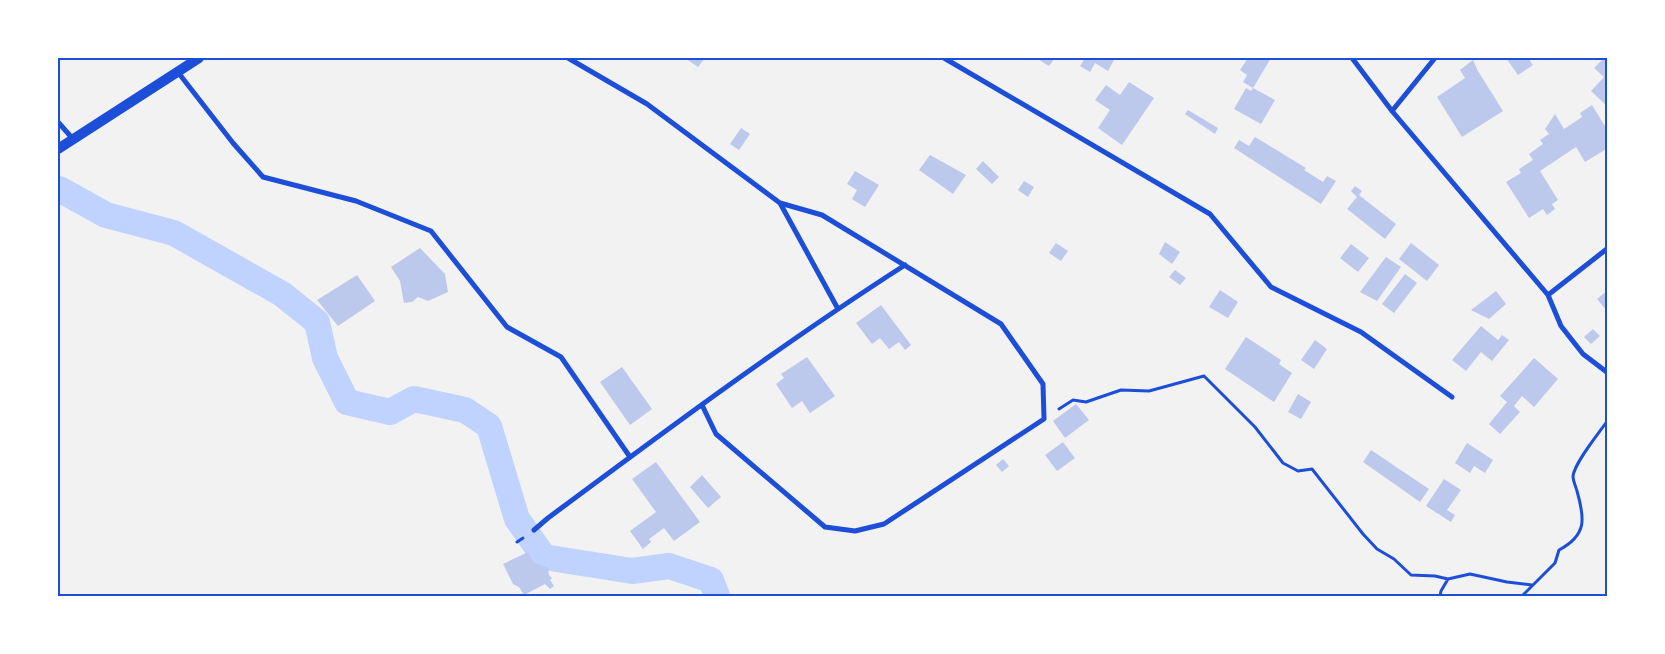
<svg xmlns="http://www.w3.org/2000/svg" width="1665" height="654" viewBox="0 0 1665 654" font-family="Figtree,sans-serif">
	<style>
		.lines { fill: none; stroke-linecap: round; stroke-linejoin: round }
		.canal { stroke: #bfd3fe; stroke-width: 26 }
		.building { fill: #bdc9ec }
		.path { stroke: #1d4ed8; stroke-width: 3 }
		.minor { stroke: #1d4ed8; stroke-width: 5 }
		.secondary { stroke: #1d4ed8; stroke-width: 10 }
		.neatline { fill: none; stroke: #1d4ed8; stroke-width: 2 }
	</style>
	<rect width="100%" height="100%" fill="#f2f2f2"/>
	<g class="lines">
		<path class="canal" d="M59,189L106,215L174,233L282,294L317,322L325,358L347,402L390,412L414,399L465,410L489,426L517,519L544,557L632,571L669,566L711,580L717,596"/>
	</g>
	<path class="building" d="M685,58H705L698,67Z
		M1036,58H1055L1049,66Z
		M1085,58H1115L1108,71L1095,63L1090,72L1080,66Z
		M1248,58H1271L1253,88L1243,82L1247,75L1240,70Z
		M1506,58H1528L1533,65L1518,75Z
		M1604,58H1608V107L1591,91L1604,77L1594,68Z
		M1473,60L1478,71L1503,111L1462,137L1437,97L1465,78L1460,70Z
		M1129,82L1154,98L1122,145L1098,128L1110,110L1095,100L1106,85L1120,95Z
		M1246,88L1251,91L1253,88L1275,100L1261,124L1234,109Z
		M1592,105L1608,131V148L1585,162L1576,147L1540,171L1558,200L1552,204L1555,209L1547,215L1543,209L1529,218L1506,182L1521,173L1519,169L1533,160L1529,154L1543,144L1540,140L1549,134L1545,129L1555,114L1564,129L1582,117L1580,113Z
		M1188,110L1218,128L1215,134L1185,114Z
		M741,128L750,134L739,150L730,144Z
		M1255,137L1306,168L1304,170L1323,182L1327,176L1336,181L1321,204L1234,148L1239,140L1249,146Z
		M930,155L966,175L953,194L919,170Z
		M983,161L999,177L992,184L976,169Z
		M855,171L879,185L865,207L852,199L857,190L847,184Z
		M1024,181L1034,187L1028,197L1018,190Z
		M1355,186L1362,191L1359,195L1396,224L1385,239L1347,209L1357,197L1351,191Z
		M1165,242L1180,252L1172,264L1159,254Z
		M1056,243L1068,251L1061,261L1049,253Z
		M1411,243L1439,265L1427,281L1399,259Z
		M1351,244L1369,258L1358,272L1340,258Z
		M420,248L445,274L448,292L428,301L418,297L412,302L404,303L400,281L391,267Z
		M1386,257L1401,267L1377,301L1360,292Z
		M1175,270L1186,278L1180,285L1169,277Z
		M1405,274L1417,283L1394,313L1382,304Z
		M357,275L375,301L338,326L317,300Z
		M1220,290L1238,302L1228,318L1209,307Z
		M1608,290V312L1597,299Z
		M1496,291L1506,304L1489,319L1471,310Z
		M881,305L911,345L905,350L899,342L889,349L880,338L872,344L856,323Z
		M1481,326L1498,340L1502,335L1509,340L1492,361L1481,352L1466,371L1452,360Z
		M1593,329L1600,336L1591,344L1584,337Z
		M1246,337L1281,360L1279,364L1292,373L1274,402L1225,369Z
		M1315,340L1327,349L1314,369L1301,360Z
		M807,357L835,396L810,413L802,401L792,408L776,384L784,378L781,374Z
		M1534,358L1558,379L1534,407L1522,396L1514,406L1520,412L1500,434L1489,424L1507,402L1500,396Z
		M622,367L652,409L630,425L600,382Z
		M1298,394L1311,402L1301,419L1288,412Z
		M1076,404L1089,420L1065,438L1053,421Z
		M1063,442L1075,458L1057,471L1045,455Z
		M1467,443L1493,460L1485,473L1474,466L1470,473L1455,463Z
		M1371,450L1429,489L1420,502L1363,462Z
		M1003,459L1009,466L1002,472L996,465Z
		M656,462L700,522L674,541L664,528L649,539L651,542L643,549L630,531L656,512L632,479Z
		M702,475L721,497L708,508L690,487Z
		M1444,479L1461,490L1447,510L1455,515L1451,522L1426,506Z
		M528,552L533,562L548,568L549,575L552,578L550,580L554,586L550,589L545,584L524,595L519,587L513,584L503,564Z"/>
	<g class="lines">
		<path class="path" d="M1059,409L1073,400L1086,402L1121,390L1149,391L1204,376L1255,427L1283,463L1298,471L1312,469L1363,534L1377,549L1394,559L1411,575L1435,576L1448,579L1470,574L1507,582L1532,585
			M517,542L523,538
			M1440,596L1441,591L1448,579
			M1522,596L1555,563L1559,550C1587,535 1585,519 1577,491C1576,487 1573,481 1573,476C1575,462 1599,433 1608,420"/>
		<path class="minor" d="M568,58L647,104L780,203L822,215L1001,324L1043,384L1044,419L884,524L855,531L825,527L716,434L702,405
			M944,58L1210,214L1271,287L1361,332L1452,397
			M1352,58L1392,111L1548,295L1561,326L1583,354L1608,373
			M177,71L233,143L263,177L356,201L431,231L507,327L561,357L630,457
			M1392,111L1435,58
			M58,122L73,139
			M780,203L838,309
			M1548,295L1608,248
			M534,530L548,518C665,431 782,344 905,265"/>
		<path class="secondary" d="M58,149L199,58"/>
	</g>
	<rect width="1665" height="654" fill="none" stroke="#ffffff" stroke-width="118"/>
	<rect x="59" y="59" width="1547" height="536" class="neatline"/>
</svg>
